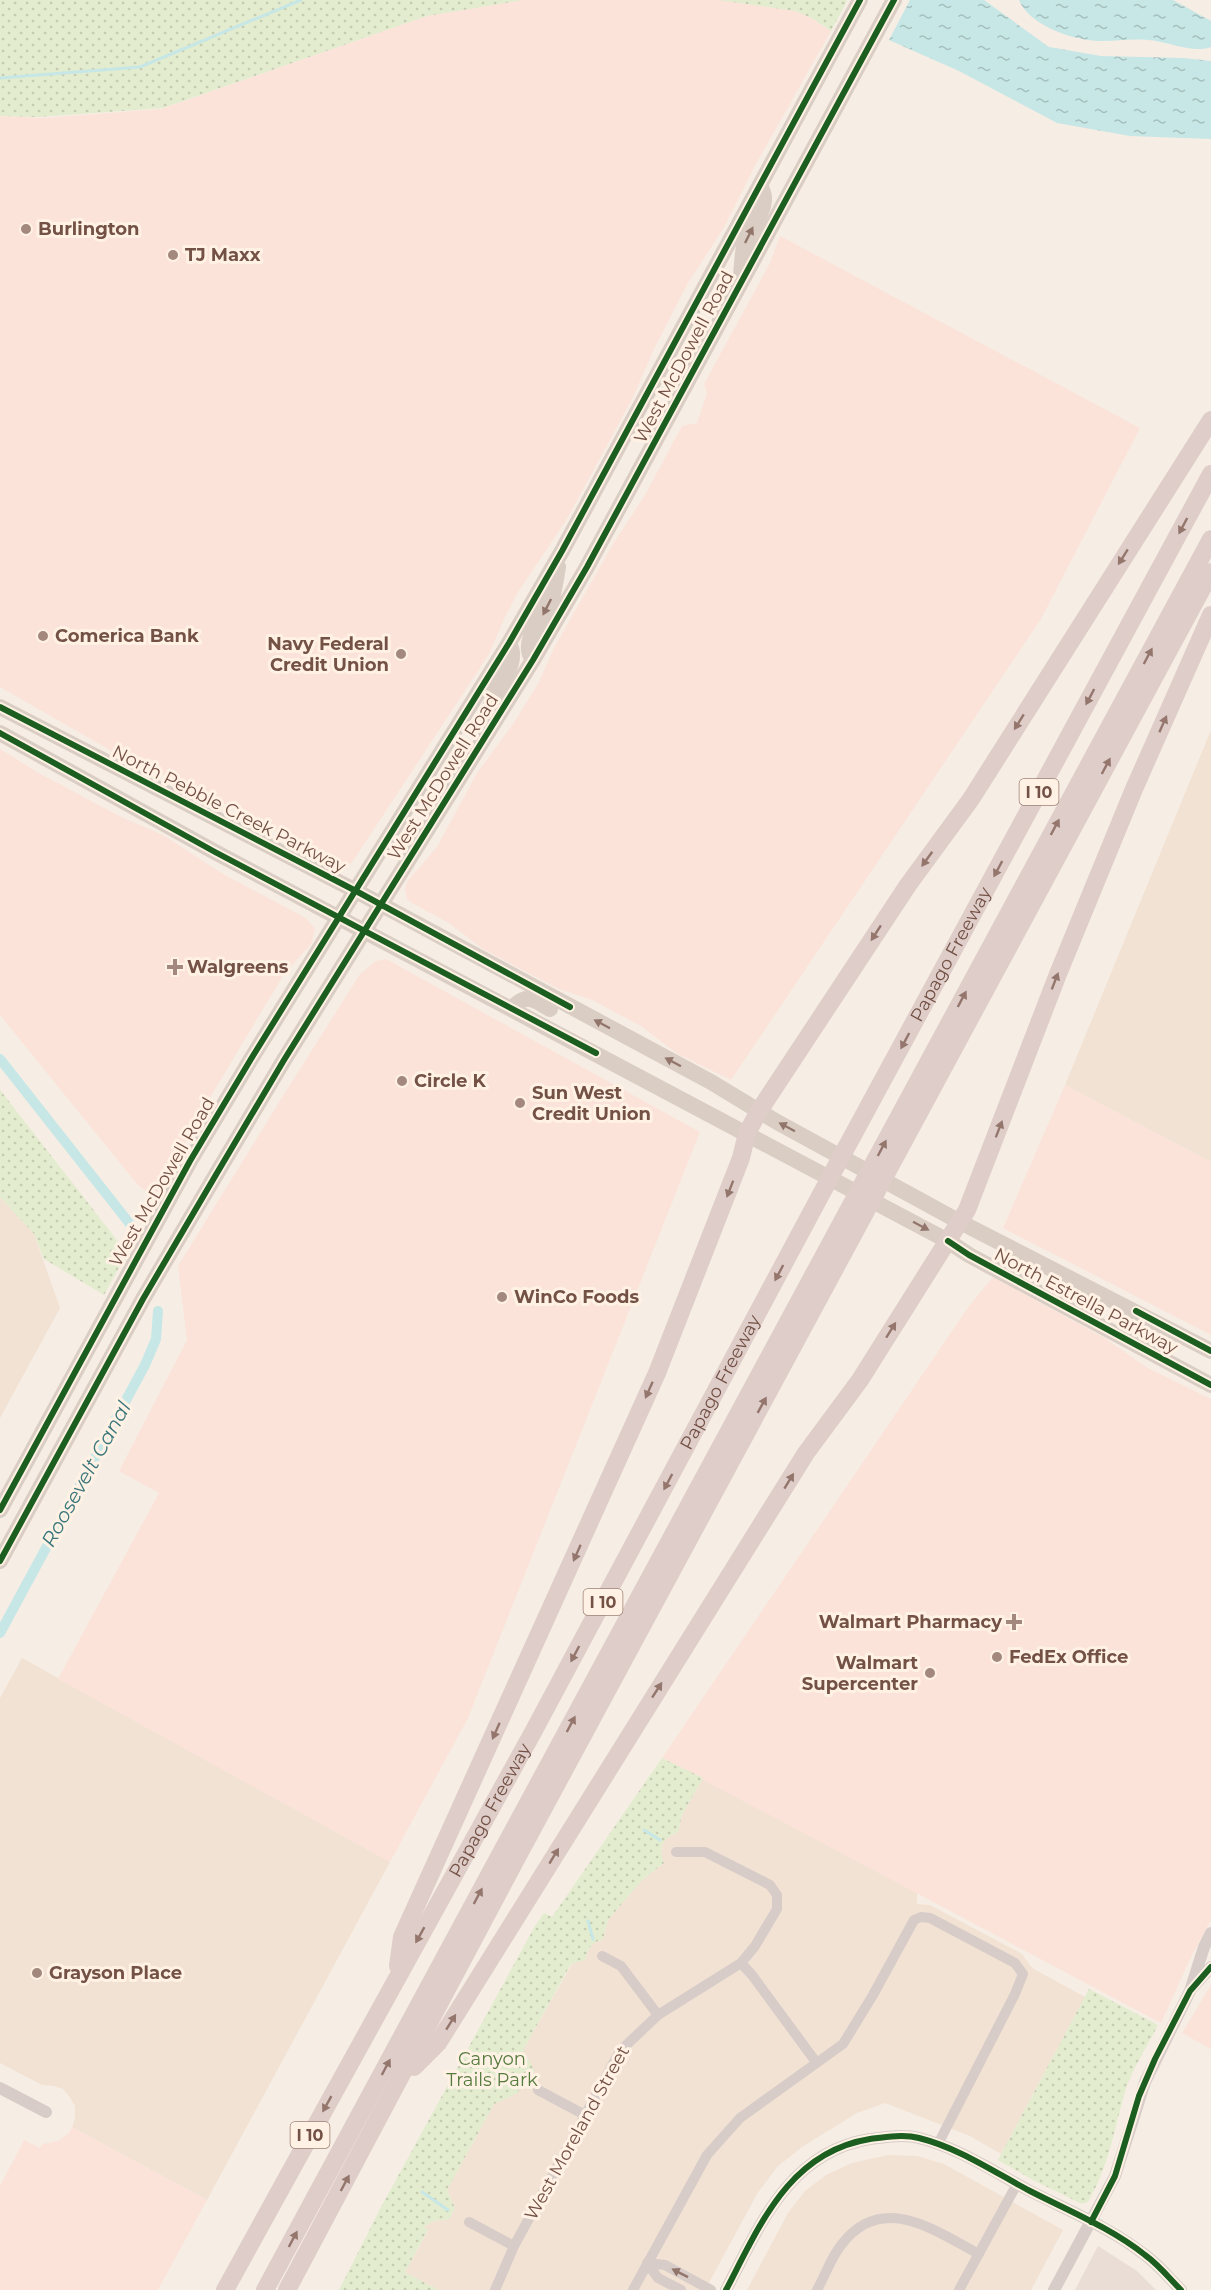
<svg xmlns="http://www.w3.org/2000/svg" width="1211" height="2290" viewBox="0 0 1211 2290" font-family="Montserrat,sans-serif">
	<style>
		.residential { fill: #f2e2d3 }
		.commercial { fill: #fbe3d9 }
		.industrial { fill: #e9ddd5 }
		.green { fill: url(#green-dots) }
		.water { fill: url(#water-ripples) }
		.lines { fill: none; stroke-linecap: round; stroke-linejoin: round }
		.stream { stroke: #c6e7e6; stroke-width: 3 }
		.canal { stroke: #c6e7e6; stroke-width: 10 }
		.minor { stroke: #d7ccc8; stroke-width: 10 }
		.tertiary { stroke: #d7ccc8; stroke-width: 12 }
		.primary { stroke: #dacdc4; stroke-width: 16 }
		.motorway { stroke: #decdc9; stroke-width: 18 }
		.cycleway-casing { stroke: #fff2e5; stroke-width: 10 }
		.cycleway { stroke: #1b5e20; stroke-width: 6 }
		.oneway { fill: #93766b }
		.oneway2 { fill: #94766d }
		.oneway3 { fill: #92766c }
		.poi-dot { fill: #a2887d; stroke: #fff2e5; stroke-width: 2 }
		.labels { text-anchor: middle; stroke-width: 6; stroke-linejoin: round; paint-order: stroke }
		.shield { fill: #fff2e5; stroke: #9e8175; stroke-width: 1.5 }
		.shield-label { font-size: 16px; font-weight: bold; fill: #745145 }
		.poi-label { font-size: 18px; font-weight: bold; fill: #745145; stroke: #fff2e5; text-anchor: start }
		.street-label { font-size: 18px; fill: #745145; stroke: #fff2e5 }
		.park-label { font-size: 18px; fill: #547a3c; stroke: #fff2e5 }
		.water-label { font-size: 20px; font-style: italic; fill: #39767b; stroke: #fff2e5 }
	</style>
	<defs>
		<pattern id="green-dots" width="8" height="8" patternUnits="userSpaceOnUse" patternTransform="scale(1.5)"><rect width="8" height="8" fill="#e3ecce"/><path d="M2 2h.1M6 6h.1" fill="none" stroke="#c6ccb2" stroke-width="1.8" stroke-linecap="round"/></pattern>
		<pattern id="water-ripples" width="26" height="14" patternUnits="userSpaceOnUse" patternTransform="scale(1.5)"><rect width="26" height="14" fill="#c6e7e6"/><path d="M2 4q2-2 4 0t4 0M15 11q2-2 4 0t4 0" fill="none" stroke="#a5bebc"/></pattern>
	</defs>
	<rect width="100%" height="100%" fill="#f6ede4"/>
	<path class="residential" d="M1211,730V1162L1065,1085Z
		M0,1197L34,1234L60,1308L0,1418Z
		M22,1658L390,1862L207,2200L72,2127L75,2118V2106L69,2096L63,2089L54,2086L42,2085L0,2063V1698Z
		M703,1778L917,1893V1904L930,1905L1022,1954L1032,1968L1085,1997L1001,2154L970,2136L885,2103L857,2113L802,2147L777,2167L757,2194L705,2290H438L405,2272L428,2231L424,2227L434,2221L449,2219L455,2208L447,2190L494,2104L518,2093L522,2079L532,2072L523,2050L572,1964L586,1959L588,1951L594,1943L603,1939L608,1920L642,1880L664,1863L661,1856L662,1843L668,1837L678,1832L682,1815Z
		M888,2155L917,2156L944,2164L1063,2230L1031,2290H747L788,2213L805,2191L826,2175L852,2163Z"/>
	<path class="commercial" d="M523,0H718L796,11L813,19L831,31L757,162L723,229L688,283L654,349L633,397L567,519L518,592L505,617L489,654L353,861L347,867H330L278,832L176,779L136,765L0,687V116L44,118L161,109L427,16Z
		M780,236L1140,428L1041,619L731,1080L676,1053L641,1026L592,1000L559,989L483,949L449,923L412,903L407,899L405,889L407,882L437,847L477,773L513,724L538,684L555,646L613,544L645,495L682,426L697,423L707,393L704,384L770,263Z
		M0,749L37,772L119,816L163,835L223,874L306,918L315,929L311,944L284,974L193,1126L173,1170L156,1200L137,1184L0,1015Z
		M386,959L700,1132L468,1718L390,1862L58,1679L159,1493L119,1471L187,1340L178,1266L281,1099L360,974L376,961Z
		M1065,1085L1211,1162V1335L1003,1228Z
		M993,1277L1106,1339L1146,1367L1211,1399V1920L1190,1959L1161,2023L662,1758L969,1306Z
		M1211,1985V2049L1182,2033Z
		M72,2127L207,2200L158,2290H0V2186L24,2140L40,2148L43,2144L58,2141L69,2133Z"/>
	<path class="industrial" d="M1098,2246L1137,2271L1156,2290H1075Z"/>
	<path class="green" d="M0,0H523L427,16L163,108L38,117L0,116Z
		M718,0H845L847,1L831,31L813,19L796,11Z
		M0,1090L127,1253L104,1295L44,1259L34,1234L0,1197Z
		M662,1758L703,1778L682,1815L678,1832C662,1838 658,1848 664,1863L642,1880L608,1920L603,1939C593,1942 587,1948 586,1959L571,1964L523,2050L535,2071L522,2079L518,2093L494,2104L447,2190L455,2208L449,2219L434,2221L424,2227L428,2230L405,2272L438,2290H339L380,2209L535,1926L544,1913L552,1917Z
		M1089,1989L1158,2025C1147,2047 1132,2069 1125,2092C1113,2133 1110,2163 1088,2202L1082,2204L1033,2180L998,2160Z"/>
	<path class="water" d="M910,0H984L1049,47L1101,56L1184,58L1211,61V139L1130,136L1057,123L959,71L889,40Z
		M1019,0H1173L1211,21V47C1194,54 1166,41 1148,40C1128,38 1107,43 1088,40C1065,37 1028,23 1019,0Z"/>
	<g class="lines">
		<path class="stream" d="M0,78L140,67L301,0
			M644,1830L660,1840
			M588,1921L593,1939
			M499,2071L517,2080
			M422,2192L448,2210"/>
		<path class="canal" d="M0,1059L130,1224
			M0,1633L145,1365L156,1339L158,1311"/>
		<path class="minor" d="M602,1956L621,1966L658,2015
			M741,1963L752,1975L816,2062
			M538,2090L585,2115
			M469,2222L514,2246
			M647,2263L665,2265L711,2290
			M647,2263L658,2278L681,2290
			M495,2290L514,2246L620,2051L658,2015L741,1963L755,1946L777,1909V1895L770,1885L705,1852H676
			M633,2290L707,2155L740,2118L843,2044L873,1995L914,1920L921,1917L930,1918L1015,1963L1023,1974L1015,1994L938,2144
			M817,2290C825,2276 831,2257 842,2244C882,2192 934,2230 979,2254
			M959,2290L1017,2184"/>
		<path class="tertiary" d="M1192,1988L1211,1967
			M0,2088L46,2112
			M726,2290C760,2225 789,2152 870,2139C885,2137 904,2134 919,2138C959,2148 994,2172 1030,2191C1069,2211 1111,2228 1145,2255C1159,2265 1169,2278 1181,2290
			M1054,2290L1115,2176L1145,2082L1190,1991L1204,1947L1211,1933"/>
		<path class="primary" d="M741,277C742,266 742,253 745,243C751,224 773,206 760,186
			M533,660C519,641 544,618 551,600C555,590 556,577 558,567
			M0,707L356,891L711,1082L777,1122L960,1222L1211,1351
			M487,730C489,721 488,709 492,701C499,681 520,664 509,643
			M0,733L215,852L948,1241L969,1255L1211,1385
			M511,1009C527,992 533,999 550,1009
			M0,1510L190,1161L251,1059L509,643L562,551L860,0
			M0,1561L143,1299L217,1173L284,1060L533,660L587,567L894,0"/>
		<g class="motorway">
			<path d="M398,1966L402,1937L657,1373L741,1158L747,1133L759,1111L908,885L971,799L1211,420"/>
			<path d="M414,2067L438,2043L806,1453L860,1380L967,1210L1058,974L1134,789L1211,615"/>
			<path id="s1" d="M225,2290L532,1734L833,1172L1211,474"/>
			<path d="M265,2290L1211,539"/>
			<path d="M287,2290L514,1863L1211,572"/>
		</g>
		<defs>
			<path id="cycleway" d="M0,707L356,891L570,1007
				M0,733L215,852L596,1053
				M948,1241L969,1255L1211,1385
				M1136,1311L1211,1351
				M0,1510L190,1161L251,1059L509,643L562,551L860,0
				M0,1561L143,1299L217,1173L284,1060L533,660L587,567L894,0
				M1091,2222L1115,2176L1139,2096L1155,2059L1190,1991L1211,1967
				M726,2290C760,2225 789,2152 870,2139C885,2137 904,2134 919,2138C959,2148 994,2172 1030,2191C1069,2211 1111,2228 1145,2255C1159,2265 1169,2278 1181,2290"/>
		</defs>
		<use href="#cycleway" class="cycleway-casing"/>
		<use href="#cycleway" class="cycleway"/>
	</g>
	<defs><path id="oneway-solid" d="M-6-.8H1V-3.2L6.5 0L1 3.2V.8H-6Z" transform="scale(1.5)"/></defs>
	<g class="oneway">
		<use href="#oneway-solid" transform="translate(749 235) rotate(-64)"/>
		<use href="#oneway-solid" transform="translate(547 607) rotate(117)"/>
		<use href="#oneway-solid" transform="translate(602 1024) rotate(-152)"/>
		<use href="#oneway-solid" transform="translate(673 1062) rotate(-152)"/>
		<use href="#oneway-solid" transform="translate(787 1127) rotate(-152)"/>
		<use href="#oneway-solid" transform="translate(921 1226) rotate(28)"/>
	</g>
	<g class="oneway2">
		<use href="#oneway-solid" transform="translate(1183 526) rotate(118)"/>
		<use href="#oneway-solid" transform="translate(1123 557) rotate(122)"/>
		<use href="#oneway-solid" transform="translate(1148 656) rotate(-62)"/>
		<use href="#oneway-solid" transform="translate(1090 697) rotate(118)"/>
		<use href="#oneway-solid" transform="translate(1019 722) rotate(122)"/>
		<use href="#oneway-solid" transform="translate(1163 724) rotate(-66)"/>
		<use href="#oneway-solid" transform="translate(1106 766) rotate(-62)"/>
		<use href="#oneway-solid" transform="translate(1055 827) rotate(-62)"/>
		<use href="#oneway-solid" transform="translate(927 859) rotate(126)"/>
		<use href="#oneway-solid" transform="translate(998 869) rotate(118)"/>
		<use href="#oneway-solid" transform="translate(876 933) rotate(123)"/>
		<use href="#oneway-solid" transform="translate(1055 981) rotate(-69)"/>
		<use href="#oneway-solid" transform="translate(962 999) rotate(-62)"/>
		<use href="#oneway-solid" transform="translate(905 1041) rotate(118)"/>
		<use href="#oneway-solid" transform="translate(999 1129) rotate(-69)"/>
		<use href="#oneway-solid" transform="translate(882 1148) rotate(-62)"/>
		<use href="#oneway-solid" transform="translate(730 1189) rotate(111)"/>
		<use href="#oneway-solid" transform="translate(779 1273) rotate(118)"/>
		<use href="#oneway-solid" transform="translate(891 1330) rotate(-58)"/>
		<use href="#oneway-solid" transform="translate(649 1390) rotate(114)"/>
		<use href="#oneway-solid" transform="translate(762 1405) rotate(-61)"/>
		<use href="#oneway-solid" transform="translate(789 1481) rotate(-59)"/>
		<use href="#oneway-solid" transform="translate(668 1482) rotate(118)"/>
		<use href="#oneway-solid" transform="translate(577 1553) rotate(114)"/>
		<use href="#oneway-solid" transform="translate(575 1654) rotate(118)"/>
		<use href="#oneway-solid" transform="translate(657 1690) rotate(-57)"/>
		<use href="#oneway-solid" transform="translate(571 1724) rotate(-62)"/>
		<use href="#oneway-solid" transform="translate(496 1731) rotate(114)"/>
		<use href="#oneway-solid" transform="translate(554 1856) rotate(-59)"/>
		<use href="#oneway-solid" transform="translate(478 1896) rotate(-62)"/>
		<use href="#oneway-solid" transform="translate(420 1935) rotate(119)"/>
		<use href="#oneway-solid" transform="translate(451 2022) rotate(-58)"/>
		<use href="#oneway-solid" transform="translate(386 2067) rotate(-62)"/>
		<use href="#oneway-solid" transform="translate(327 2104) rotate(119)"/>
		<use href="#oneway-solid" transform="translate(345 2183) rotate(-62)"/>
		<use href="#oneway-solid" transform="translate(293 2239) rotate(-62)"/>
	</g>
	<use class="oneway3" href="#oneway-solid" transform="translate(680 2273) rotate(-153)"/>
	<g class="poi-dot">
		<circle cx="26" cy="229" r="6"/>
		<circle cx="173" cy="255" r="6"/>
		<circle cx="43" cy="636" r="6"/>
		<circle cx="401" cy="654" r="6"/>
		<path d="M172 958h6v6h6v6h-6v6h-6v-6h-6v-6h6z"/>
		<circle cx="402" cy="1081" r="6"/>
		<circle cx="520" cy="1103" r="6"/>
		<circle cx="502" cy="1297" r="6"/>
		<path d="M1011 1613h6v6h6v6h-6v6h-6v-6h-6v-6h6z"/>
		<circle cx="997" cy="1657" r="6"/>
		<circle cx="930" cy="1673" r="6"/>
		<circle cx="37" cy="1973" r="6"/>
	</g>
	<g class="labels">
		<g class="shield">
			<rect x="1019.5" y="779" width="39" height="26" rx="4.5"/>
			<rect x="583.5" y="1589" width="39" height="26" rx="4.5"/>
			<rect x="290.5" y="2122" width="39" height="26" rx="4.5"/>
		</g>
		<g class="shield-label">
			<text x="1039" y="798">I 10</text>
			<text x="603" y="1608">I 10</text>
			<text x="310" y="2141">I 10</text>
		</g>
		<g class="poi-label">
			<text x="38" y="235">Burlington</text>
			<text x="185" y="261">TJ Maxx</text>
			<text x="55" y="642">Comerica Bank</text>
			<text x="389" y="650" text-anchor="end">Navy Federal<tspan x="389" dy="21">Credit Union</tspan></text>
			<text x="187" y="973">Walgreens</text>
			<text x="414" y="1087">Circle K</text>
			<text x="532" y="1099">Sun West<tspan x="532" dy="21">Credit Union</tspan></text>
			<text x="514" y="1303">WinCo Foods</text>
			<text x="1002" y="1628" text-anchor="end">Walmart Pharmacy</text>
			<text x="1009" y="1663">FedEx Office</text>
			<text x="918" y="1669" text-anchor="end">Walmart<tspan x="918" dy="21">Supercenter</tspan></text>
			<text x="49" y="1979">Grayson Place</text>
		</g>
		<g class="street-label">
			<text transform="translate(684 357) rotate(-62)" y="6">West McDowell Road</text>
			<text transform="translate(443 777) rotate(-58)" y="6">West McDowell Road</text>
			<text transform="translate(229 809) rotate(27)" y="6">North Pebble Creek Parkway</text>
			<text dy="6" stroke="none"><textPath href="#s1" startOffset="1520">Papago Freeway</textPath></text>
			<text transform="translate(162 1182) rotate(-60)" y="6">West McDowell Road</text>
			<text transform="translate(1086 1301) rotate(28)" y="6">North Estrella Parkway</text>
			<text dy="6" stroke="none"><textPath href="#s1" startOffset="1034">Papago Freeway</textPath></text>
			<text dy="6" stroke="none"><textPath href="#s1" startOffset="548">Papago Freeway</textPath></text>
			<text transform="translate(577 2133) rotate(-61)" y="6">West Moreland Street</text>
		</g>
		<g class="park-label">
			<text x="492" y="2065">Canyon<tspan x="492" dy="21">Trails Park</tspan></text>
		</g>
		<g class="water-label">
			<text transform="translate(86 1474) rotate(-61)" y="7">Roosevelt Canal</text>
		</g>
	</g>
</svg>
